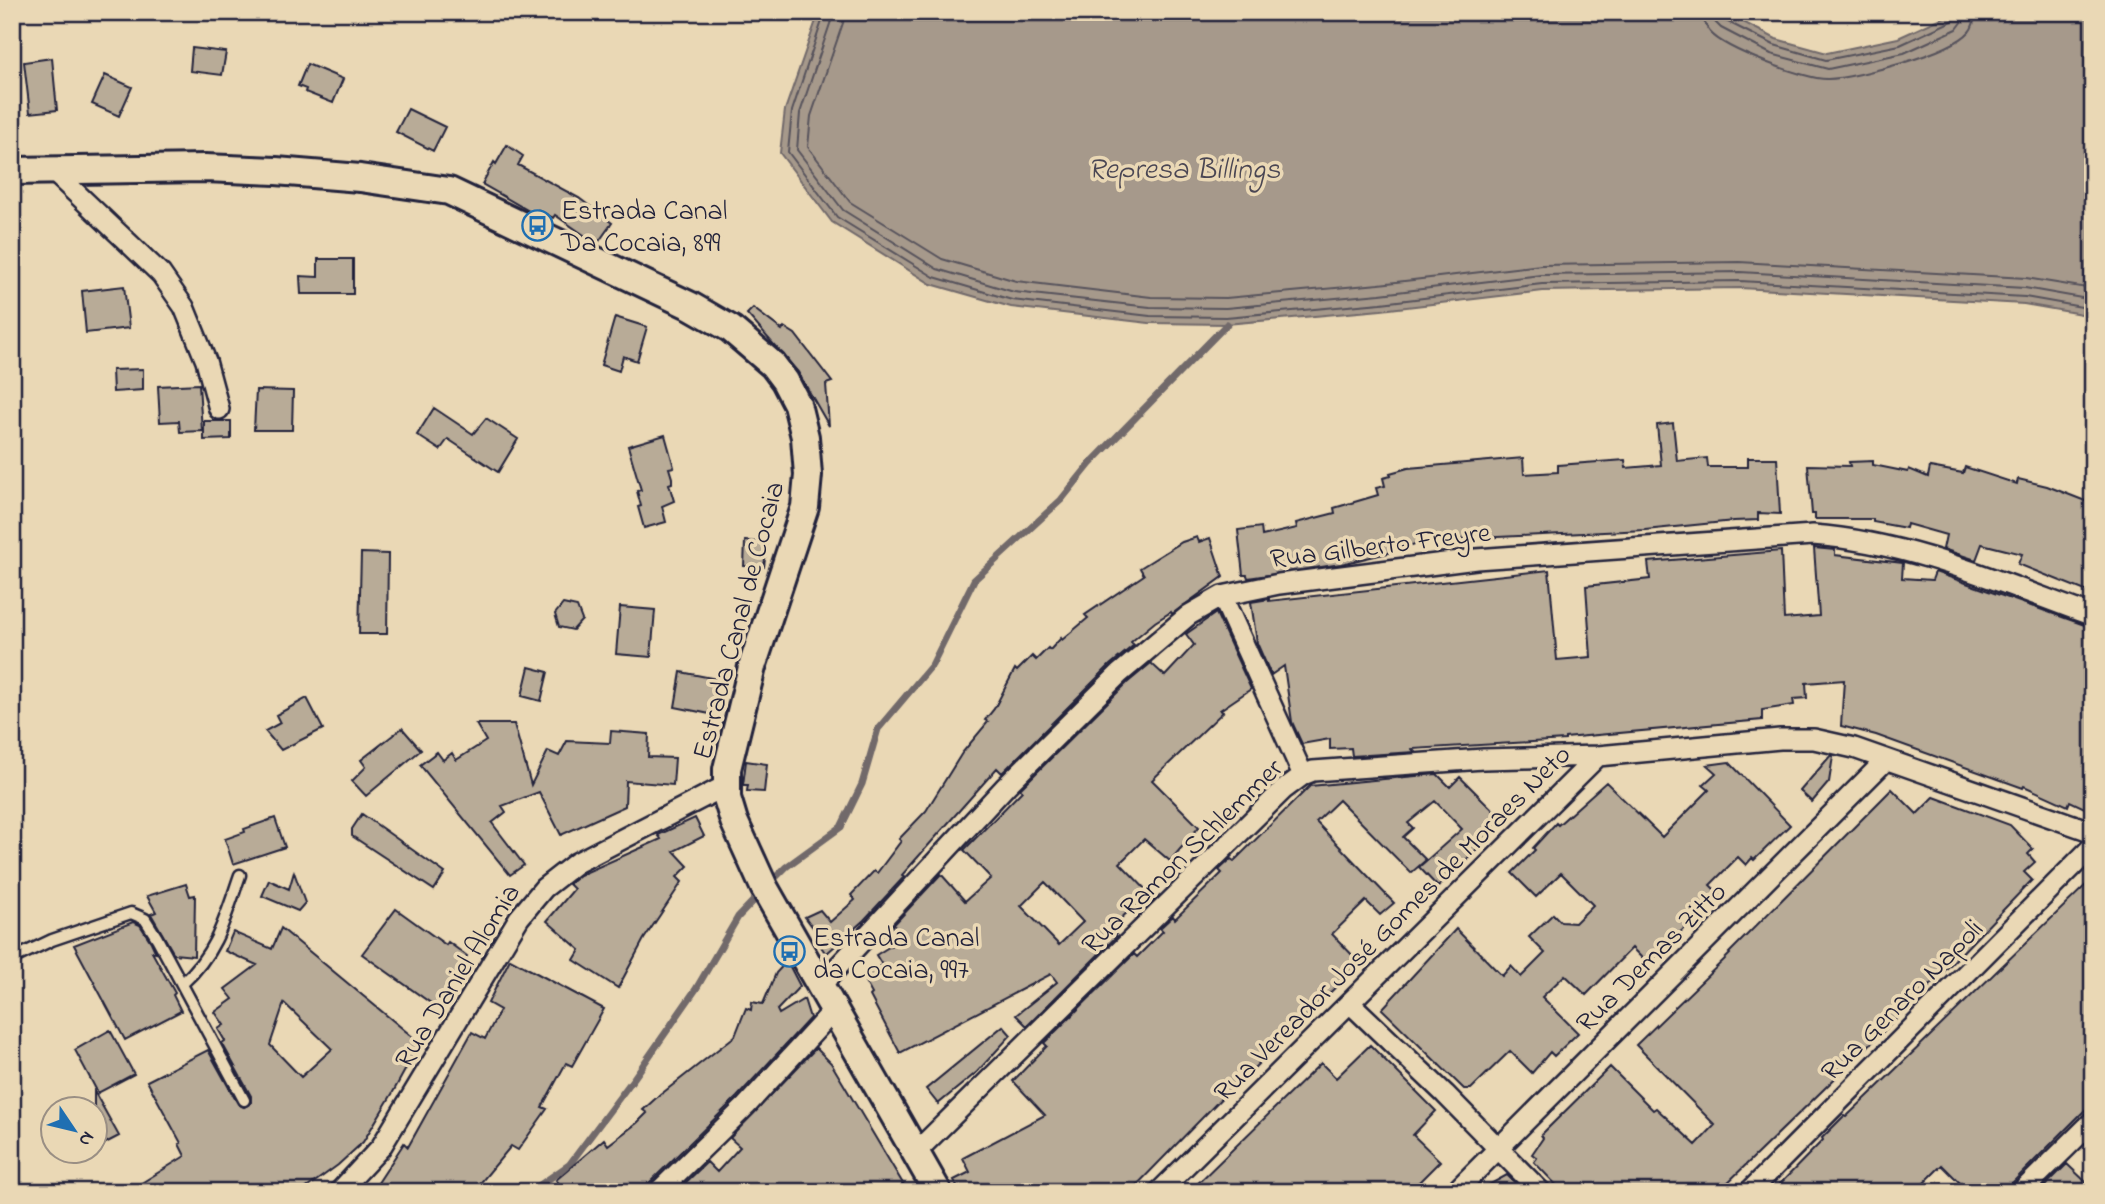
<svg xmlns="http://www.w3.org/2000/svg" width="2105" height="1204" viewBox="0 0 2105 1204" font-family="'Indie Flower',sans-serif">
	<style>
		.water { fill: #a6998b; stroke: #71696b; stroke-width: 2 }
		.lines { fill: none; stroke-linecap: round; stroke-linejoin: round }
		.shore { stroke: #57525b; stroke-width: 2 }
		.stream { stroke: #71696b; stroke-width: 7 }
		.building { fill: #b8ab97; stroke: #22223b; stroke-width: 2; fill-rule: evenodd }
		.service-casing { stroke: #22223b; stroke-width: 15 }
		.minor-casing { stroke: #22223b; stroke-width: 24 }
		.secondary-casing { stroke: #22223b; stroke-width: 32 }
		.service { stroke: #ead8b5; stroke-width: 10 }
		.minor { stroke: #ead8b5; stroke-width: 19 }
		.secondary { stroke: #ead8b5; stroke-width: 26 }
		.labels { text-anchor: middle; stroke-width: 7; stroke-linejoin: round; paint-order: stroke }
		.poi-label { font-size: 28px; fill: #22223b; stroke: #ead8b5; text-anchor: start }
		.street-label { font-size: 28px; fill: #22223b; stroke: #ead8b5 }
		.water-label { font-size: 30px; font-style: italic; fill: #4a4653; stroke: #ead8b5 }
	</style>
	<rect width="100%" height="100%" fill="#ead8b5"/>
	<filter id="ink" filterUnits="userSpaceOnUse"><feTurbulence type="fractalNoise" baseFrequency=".0143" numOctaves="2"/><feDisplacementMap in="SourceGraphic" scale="14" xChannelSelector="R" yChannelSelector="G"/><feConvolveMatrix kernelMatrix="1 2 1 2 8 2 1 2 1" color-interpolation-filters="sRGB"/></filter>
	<g filter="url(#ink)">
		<path class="water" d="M819,12H1724L1776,39L1827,53L1898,38L1955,12H2093V316L2024,304L1740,288L1543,291L1381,310L1226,324L1149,323L1011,307L931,284L832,222L780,153L785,110Z"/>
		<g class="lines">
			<path class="shore" d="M825,12L792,111L788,152L837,217L934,277L1012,300L1150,316L1226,317L1381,303L1542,284L1740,281L2025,297L2093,309
				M834,12L800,113L797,150L843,210L937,269L1014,292L1150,307L1226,308L1380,294L1541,275L1740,272L2025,288L2093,300
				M845,12L843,23L811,116L808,147L850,202L942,259L1016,281L1151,297L1226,298L1379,284L1541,265L1739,262L2026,278L2093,289
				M1703,12C1703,20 1705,26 1710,32C1724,49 1806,80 1828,79C1856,78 1951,53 1969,32C1974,26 1975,20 1975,12
				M1714,12L1715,22L1721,28L1771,54L1828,69L1904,53L1957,29L1963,21L1965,12
				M1722,12L1726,21L1774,45L1826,60L1900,45L1952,21L1956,12"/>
			<path class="stream" d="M769,884L786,867L841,827L862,784L878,729L932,665L974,580L1061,500L1090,464L1227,324
				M530,1192L569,1165L634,1078L696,989L738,917L761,893"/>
		</g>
		<path class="building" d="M192,48L226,52L222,75L190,71Z
			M52,58L57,110L30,113L24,62Z
			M307,64L343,79L333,103L305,92L306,89L298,86Z
			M105,75L132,87L119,116L92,104Z
			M408,109L445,127L433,151L396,132Z
			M507,145L523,156L518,165L579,198L612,223L597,244L555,215L553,218L538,210L536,215L482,184L494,162L496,164Z
			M318,259H353V294H301L300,276L318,277Z
			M124,286L129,328L86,333L82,291Z
			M753,308L782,330L784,327L795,334L832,382L826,384L829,426L798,372L747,314Z
			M615,317L647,327L637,361L623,356L619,371L601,365Z
			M143,369V390L113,392L112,370Z
			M199,384L202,431L180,432L179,421L160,422L158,386Z
			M256,390L293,391L292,430H254Z
			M434,408L473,434L486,418L518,439L498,472L448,439L440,450L417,435Z
			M204,421H231V439L204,440Z
			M1673,423L1677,461L1707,458L1708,467H1748V458H1777L1780,514L1758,513V520L1734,521L1645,530L1436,540L1391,549L1392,552L1341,564L1248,578L1247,575H1243L1238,530L1261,527L1262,536L1297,528L1296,523L1335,513L1334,508L1378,495L1376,488L1385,486L1383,478L1391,476L1390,473L1408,468L1523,458L1524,474L1558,472V465L1625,460L1626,468L1661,465L1657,425Z
			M665,435L674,467L669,468L672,478V483L669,484L674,501L662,506L666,522L644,528L638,507L641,506L637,491L641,490L628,446Z
			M1873,461V465L1908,472L1909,469L1928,477L1930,467L1963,473L1965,467L2017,484L2018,479L2047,486L2093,504V594L2018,564L2022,554L1982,544L1976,560L1943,549L1946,535L1907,524L1906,528L1873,522V519H1815V514H1812L1808,465L1850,466L1849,462Z
			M1197,537L1199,542L1210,538L1223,577L1172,614L1171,612L1155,622L1131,642L1134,645L1110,665L1002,773L997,768L902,875L904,877L864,920L826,954L814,936L817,933L805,917L820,910L830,922L855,900L851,895L874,871L877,873L901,841L899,839L926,811L962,753L988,722L985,720L994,709L1015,669L1017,671L1032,656L1036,660L1048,648L1050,650L1061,638L1062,640L1088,618L1085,615L1144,575L1140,568L1182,542Z
			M745,541L767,543L764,567L744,566Z
			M1814,548L1835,550V555L1903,563L1902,578L1932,580L1935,572L2093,628V812L2070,801L2068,806L2024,786L2023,788L1876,735L1841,726L1844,680L1806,683L1807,698L1793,699L1794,705L1762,710V720L1565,738V740L1412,749L1415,752L1352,756L1351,748L1330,749V739L1302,744L1292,722L1284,666L1271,675L1257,643L1251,602L1269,599V601L1549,570L1557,660L1591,657L1586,586L1650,579L1648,562L1781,551L1784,619L1819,616Z
			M361,553L388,554L387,634H359Z
			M563,604L577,607L582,620L573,630L559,627L555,614Z
			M620,607L655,610L651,657L616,654Z
			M1216,613L1251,689L1220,710L1223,712L1152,780L1199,827L1170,861L1144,839L1120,863L1155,899L1144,910L1137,903L1110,929L1117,936L1027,1026L1016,1015L1057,982L1051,974L900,1053L870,996L872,994L862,976L882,965L876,955L892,945L886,933L941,874L965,901L991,878L964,850L1022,791L1020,789L1127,683L1151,663L1165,676L1194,645L1186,634ZM1045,882L1083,922L1059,945L1021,906Z
			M529,667L548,672L541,701L522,696Z
			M681,672L717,679L710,714L675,707Z
			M307,698L323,729L281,750L265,731L280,723L276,715Z
			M476,724H514L531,785L548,751L559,756L567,741L610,743L611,731L649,734L648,757L675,758L673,785L626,781L625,806L561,835L539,792L502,806L506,812L492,823L524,865L510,875L420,765L437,752L443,760L452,753L456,760L486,741Z
			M402,728L421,750L366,796L352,781L366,767L361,760Z
			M1831,755L1833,756L1829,782L1812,802L1800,791Z
			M746,761L767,764L764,792L747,791L748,785H743Z
			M1729,762L1790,825L1754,860L1752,858L1746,865L1738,857L1710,885L1719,894L1648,964L1632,948L1586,995L1565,975L1542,997L1578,1033L1554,1056L1550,1052L1532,1073L1510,1051L1471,1089H1464L1382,1009L1456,929L1502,976L1511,966L1521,977L1545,953L1529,937L1553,914L1561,922L1575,923L1593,905L1561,873L1536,897L1512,873L1535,850L1533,848L1556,823L1558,825L1606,782L1662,837L1709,790L1703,785L1716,773L1707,765Z
			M1437,774L1450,787L1460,777L1505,822L1438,887L1419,867L1462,829L1435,801L1408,823L1413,828L1403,837L1426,860L1411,873L1339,800L1316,822L1394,903L1380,915L1366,901L1332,934L1360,963L1244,1078L1242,1077L1130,1192H960L954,1180L970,1172L963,1158L1045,1115L1013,1081L1047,1046L1044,1043L1134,954L1137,957L1163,931L1160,928L1173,916L1175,919L1222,873L1219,870L1231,859L1234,861L1310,786Z
			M1892,789L1917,814L1934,797L2010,825L2033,849L2028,854L2035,862L2024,872L2032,880L1927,989L1718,1192H1563L1534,1162L1537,1158L1532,1154L1543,1138L1541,1135L1610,1067L1653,1110L1656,1108L1696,1145L1715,1125L1636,1045L1730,954L1729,953Z
			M362,814L445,873L434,890L352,836V829Z
			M275,818L285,847L233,864L225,839L245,832L244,829Z
			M695,818L704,836L674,851L688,866L677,877L682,882L644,939L618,988L574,960L580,950L547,921L574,889L569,884L580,875L661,839L658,835Z
			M294,872L305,903L298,911L262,896L269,880L289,889Z
			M2093,878V1102L2012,1183L2009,1192H1969L1942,1165L1915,1192H1772L1823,1140L1822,1138L1844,1116L1846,1117L1870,1094Z
			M186,884L190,896L195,895L194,956L174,954L151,914L156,912L147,896Z
			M396,909L446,945L448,942L467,956L452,983L435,1006L362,954Z
			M133,922L140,925L151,942L156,953L152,952L175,993L173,995L181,1011L125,1040L74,945Z
			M281,928L420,1043L392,1094L363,1142L338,1165L301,1192H127L185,1156L179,1144L181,1143L147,1081L208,1050L238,1104L244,1107L251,1103V1096L222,1043L225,1041L218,1029L224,1025L215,1012L233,999L225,989L257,965L225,951L233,932L272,949ZM284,1003L332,1049L301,1077L270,1045Z
			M510,959L604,1009L572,1066L566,1063L542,1107L547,1109L518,1150L511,1146L473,1192H372L404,1143L408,1147L472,1032L485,1039L500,1010L488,1003Z
			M787,961L800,986L777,1010L779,1014L804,999L810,1018L737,1097L649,1183L646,1192H566L556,1180L604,1139L608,1145L637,1123L647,1113L643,1110L655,1099L735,1036L746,1008L751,1010L752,1002L763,1004L776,973Z
			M1003,1026L1011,1035L977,1072L938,1104L926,1089Z
			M110,1030L134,1074L98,1093L75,1050Z
			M1370,1045L1436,1111L1413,1135L1440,1161L1409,1192H1189L1321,1063L1336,1078Z
			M816,1048L831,1063L908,1192H676L707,1162L717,1172L740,1147L730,1138Z
			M94,1091L119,1136L94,1149Z
			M2067,1164L2087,1183L2077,1192H2039Z
			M1507,1175L1524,1192H1476Z"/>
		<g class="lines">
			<defs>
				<path id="service" d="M12,959L52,940L131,913L145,919L157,938L244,1100
					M183,983C217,952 225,918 240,875"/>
				<path id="minor" d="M54,172L161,274L184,307L206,361L219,409
					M1222,596L1303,775
					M821,985L1006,786L1119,674L1189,615L1222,596L1279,584L1476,559L1813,535C1910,542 2002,583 2093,616
					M1350,1003L1445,1094L1541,1192
					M916,1152L1283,790L1303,775L1313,771L1483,759L1598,756L1780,739H1814L1854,748L2093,832
					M339,1192L381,1147L519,918L544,888L576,863L727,785
					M658,1192L746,1106L834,1010
					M1159,1192L1598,756
					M1455,1192L1886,760
					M1749,1192L2093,846
					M2021,1192L2093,1121"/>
				<path id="secondary" d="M12,171L205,168L276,171L360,178L449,191L691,306L731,329L773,365L785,381L797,404L805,437L808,475L805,507L752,667L727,769V798L734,821L764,887L938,1192"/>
			</defs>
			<use href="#service" class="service-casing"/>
			<use href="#minor" class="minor-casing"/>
			<use href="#secondary" class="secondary-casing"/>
			<use href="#service" class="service"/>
			<use href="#minor" class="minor"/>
			<use href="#secondary" class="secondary"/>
		</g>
	</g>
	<defs>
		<symbol id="bus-ring" viewBox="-11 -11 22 22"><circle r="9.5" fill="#ead8b5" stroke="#1f6fb2" stroke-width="1.5"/><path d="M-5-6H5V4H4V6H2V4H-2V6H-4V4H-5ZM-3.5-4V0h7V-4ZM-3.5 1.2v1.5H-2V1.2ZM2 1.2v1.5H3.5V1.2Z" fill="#1f6fb2"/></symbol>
	</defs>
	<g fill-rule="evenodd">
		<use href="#bus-ring" x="520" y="208" width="35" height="35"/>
		<use href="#bus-ring" x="772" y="934" width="35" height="35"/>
	</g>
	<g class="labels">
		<g class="poi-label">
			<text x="561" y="219">Estrada Canal<tspan x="561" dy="32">Da Cocaia, 899</tspan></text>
			<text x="813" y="946">Estrada Canal<tspan x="813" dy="32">da Cocaia, 997</tspan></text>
		</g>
		<g class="street-label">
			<text transform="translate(1380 544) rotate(-7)" y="10">Rua Gilberto Freyre</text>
			<text transform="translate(737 620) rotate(-75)" y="10">Estrada Canal de Cocaia</text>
			<text transform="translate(1181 855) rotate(-44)" y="10">Rua Ramon Schlemmer</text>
			<text transform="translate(1391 922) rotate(-45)" y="10">Rua Vereador José Gomes de Moraes Neto</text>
			<text transform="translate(1650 956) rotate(-45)" y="10">Rua Demas Zitto</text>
			<text transform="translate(456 975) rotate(-58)" y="10">Rua Daniel Alomia</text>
			<text transform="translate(1901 999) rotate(-45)" y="10">Rua Genaro Napoli</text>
		</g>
		<g class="water-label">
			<text x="1184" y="178">Represa Billings</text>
		</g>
	</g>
	<rect width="2105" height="1204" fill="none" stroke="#ead8b5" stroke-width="42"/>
	<rect x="21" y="21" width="2063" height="1162" fill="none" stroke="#22223b" stroke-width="2.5" filter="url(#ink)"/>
	<g transform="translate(74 1130) rotate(125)"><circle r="33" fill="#ead8b5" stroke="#9a8f84" stroke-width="2"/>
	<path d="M0-5L12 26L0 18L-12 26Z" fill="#1f6fb2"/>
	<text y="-10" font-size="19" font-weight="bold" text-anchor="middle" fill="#22223b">N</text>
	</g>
</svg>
